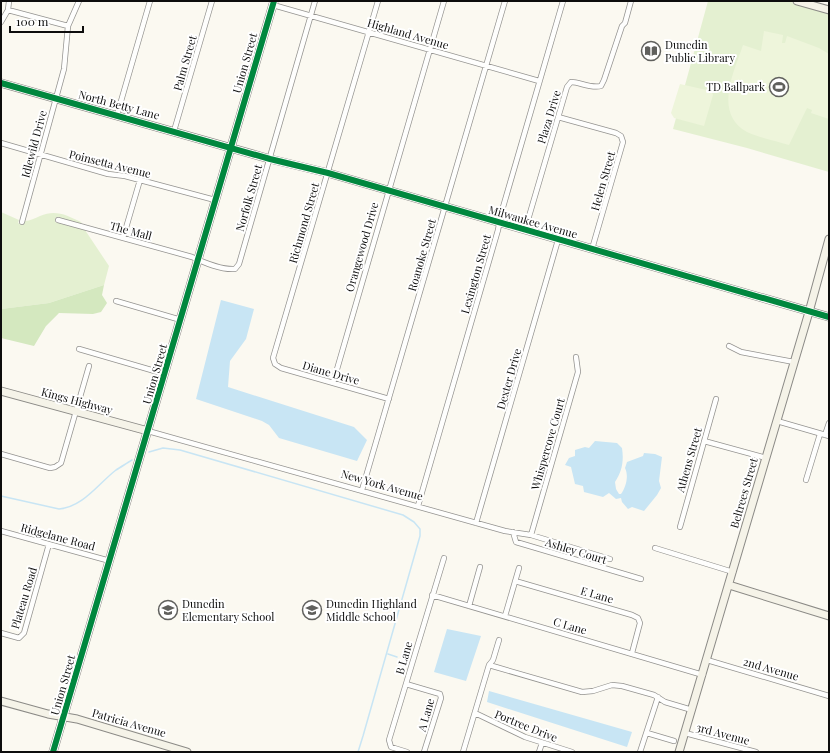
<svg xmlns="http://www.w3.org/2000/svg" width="830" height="753" viewBox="0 0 830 753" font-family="'Playfair Display',serif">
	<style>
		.green { fill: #e4f0d1 }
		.forest { fill: #d4e8bf }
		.pitch { fill: #eef5db }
		.water { fill: #c8e5f4 }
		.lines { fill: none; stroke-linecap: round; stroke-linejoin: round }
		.stream { stroke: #c8e5f4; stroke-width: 1.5 }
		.street-casing { stroke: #949390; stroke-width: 6 }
		.secondary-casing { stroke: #8b8a86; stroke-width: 9 }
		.street { stroke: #fefefd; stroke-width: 4.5 }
		.secondary { stroke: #f5f3e8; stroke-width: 7 }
		.cycleway-casing { stroke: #fff; stroke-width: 8 }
		.cycleway { stroke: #00873e; stroke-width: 6 }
		.labels { text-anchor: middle; stroke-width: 4; stroke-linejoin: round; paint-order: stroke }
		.street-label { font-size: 11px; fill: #0d0d0d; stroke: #fff }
		.poi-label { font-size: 11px; fill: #0d0d0d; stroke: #fff; text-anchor: start }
	</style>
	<rect width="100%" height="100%" fill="#fbf9f1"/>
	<path class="green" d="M708,1H788L829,13V172L747,148L673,129Z
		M1,212L19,220L18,223L23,225L25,221C30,221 35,218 40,216C55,209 67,215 81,222L82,224L56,217L55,222L85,230L109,266L104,285L49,303L1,309Z"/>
	<path class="forest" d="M104,285L102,295L107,303L101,312L93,314L59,313L46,326L34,346L1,338V309L49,303Z"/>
	<path class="pitch" d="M764,31L783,35L782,43H785L787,36L819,48L829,54V119L811,113L812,110L807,108L789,145C776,141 760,138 747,132C713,113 734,72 743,45L761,51Z
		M680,84L711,91L713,95L704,126L674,118L671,113Z"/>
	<path class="water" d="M221,300L254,309L246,339L230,361L228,387L354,427L367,440L357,461L279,438L269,425L262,421L196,399Z
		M595,441L617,443L622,448C624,461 622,472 615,482L616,489L619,494H621C626,487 629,476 625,468L627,462L643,456L644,453L655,454L662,457L659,481L661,488L657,495L644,511L632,507L628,509L622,502L621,498L616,499L609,493L603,497L584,492L583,486L575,484L571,467L565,465L569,458L575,456V450L585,447L589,448Z
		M447,629L481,636L466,681L434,672Z
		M489,691L632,732L627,747L487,702Z"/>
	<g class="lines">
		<path class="stream" d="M149,452L163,448L180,450L403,515L414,522L420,529V536L363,736L358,752
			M1,496L59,509C83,507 98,484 116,470C121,467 127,463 132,460
			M388,654L397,657"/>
		<defs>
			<path id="street" d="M378,1L273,358L275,364L281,368L389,399
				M273,5L539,81
				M8,10L68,26
				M1,22L8,10L9,1
				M117,115L150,1
				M558,117L616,133L621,136L623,142L592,249
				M174,131L212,1
				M1,143L108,174L125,176L215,200
				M58,220L192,257C205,263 221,270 235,269L239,264L315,1
				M22,222L64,69L68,26L79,1
				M525,230L567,87L571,82C580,82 591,89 601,86L604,80L622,26L625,23L631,1
				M123,238L140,180
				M116,301L181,320
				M729,346L741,352L794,362
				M79,349L165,374
				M333,383L444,1
				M777,421L829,436
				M148,431L505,531L531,535L610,559
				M825,435L829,423
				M704,441L766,458
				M1,454L50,468L55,467L61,463L89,366
				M806,480L820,434
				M362,490L505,1
				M418,506L498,230L501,214L563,1
				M476,523L558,240
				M680,527L716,399
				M1,531L110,561
				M513,532L516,542L641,579
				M531,535L578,372L576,357
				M655,548L733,572
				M515,581L632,615L638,618L640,623L632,653
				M432,595L703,675
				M469,606L480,567
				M505,616L519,568
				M1,633L19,638L24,633L49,544
				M707,660L829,696
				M489,665L582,692L593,691L612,685L622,686L654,695L665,702L692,710
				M406,684L440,694L441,698L424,752
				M475,713L525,737L572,752
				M647,733L674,741
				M685,733L756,752
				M407,752L391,747L389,740L444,558
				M463,752L489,665L493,660L499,640
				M539,752L542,743
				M640,752L658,697"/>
			<path id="secondary" d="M797,1L829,10
				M1,83L270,159L328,173L829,317
				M1,391L148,431
				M729,585L829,616
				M1,701L48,714L77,719L187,752
				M53,752L274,1
				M679,752L809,312L829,239"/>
		</defs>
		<use href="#street" class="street-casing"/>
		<use href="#secondary" class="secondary-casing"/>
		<use href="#street" class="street"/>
		<use href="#secondary" class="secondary"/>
		<defs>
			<path id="cycleway" d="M1,83L270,159L328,173L829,317
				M53,752L274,1"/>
		</defs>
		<use href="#cycleway" class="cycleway-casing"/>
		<use href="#cycleway" class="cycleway"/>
	</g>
	<defs>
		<symbol id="library-ring" viewBox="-11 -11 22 22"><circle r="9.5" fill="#fff" stroke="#60605d" stroke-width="1.5"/><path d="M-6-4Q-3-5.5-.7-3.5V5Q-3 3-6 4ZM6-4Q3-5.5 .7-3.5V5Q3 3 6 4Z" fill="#60605d"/></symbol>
		<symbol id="stadium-ring" viewBox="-11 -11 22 22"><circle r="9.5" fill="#fff" stroke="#60605d" stroke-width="1.5"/><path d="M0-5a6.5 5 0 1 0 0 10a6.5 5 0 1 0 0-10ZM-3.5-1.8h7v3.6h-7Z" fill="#60605d"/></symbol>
		<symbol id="school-ring" viewBox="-11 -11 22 22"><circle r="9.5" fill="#fff" stroke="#60605d" stroke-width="1.5"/><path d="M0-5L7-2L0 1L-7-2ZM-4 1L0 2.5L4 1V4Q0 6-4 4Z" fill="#60605d"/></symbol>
	</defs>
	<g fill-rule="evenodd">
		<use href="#library-ring" x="640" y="40" width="22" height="22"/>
		<use href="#stadium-ring" x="768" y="76" width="22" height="22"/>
		<use href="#school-ring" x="157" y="599" width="22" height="22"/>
		<use href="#school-ring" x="301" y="599" width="22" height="22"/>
	</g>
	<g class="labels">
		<g class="street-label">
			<text transform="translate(408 34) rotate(16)" y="4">Highland Avenue</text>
			<text transform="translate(185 63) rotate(-74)" y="4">Palm Street</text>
			<text transform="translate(245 63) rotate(-74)" y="4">Union Street</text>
			<text transform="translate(119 105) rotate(15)" y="4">North Betty Lane</text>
			<text transform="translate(549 117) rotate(-73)" y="4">Plaza Drive</text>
			<text transform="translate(34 144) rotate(-75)" y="4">Idlewild Drive</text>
			<text transform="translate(110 164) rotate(14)" y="4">Poinsetta Avenue</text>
			<text transform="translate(603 181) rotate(-74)" y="4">Helen Street</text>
			<text transform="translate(249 198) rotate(-74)" y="4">Norfolk Street</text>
			<text transform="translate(533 222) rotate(16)" y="4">Milwaukee Avenue</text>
			<text transform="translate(304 223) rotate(-74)" y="4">Richmond Street</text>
			<text transform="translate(131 231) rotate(15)" y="4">The Mall</text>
			<text transform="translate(362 247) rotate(-74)" y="4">Orangewood Drive</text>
			<text transform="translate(422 255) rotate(-74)" y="4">Roanoke Street</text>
			<text transform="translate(476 274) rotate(-74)" y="4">Lexington Street</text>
			<text transform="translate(331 373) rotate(16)" y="4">Diane Drive</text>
			<text transform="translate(155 374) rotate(-74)" y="4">Union Street</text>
			<text transform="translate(509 379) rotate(-74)" y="4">Dexter Drive</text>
			<text transform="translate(77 401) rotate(15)" y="4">Kings Highway</text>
			<text transform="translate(548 444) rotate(-74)" y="4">Whispercove Court</text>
			<text transform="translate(689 460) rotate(-74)" y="4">Athens Street</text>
			<text transform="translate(382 485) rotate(16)" y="4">New York Avenue</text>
			<text transform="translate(744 493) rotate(-74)" y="4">Beltrees Street</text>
			<text transform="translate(58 537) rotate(15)" y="4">Ridgelane Road</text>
			<text transform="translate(576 551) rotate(17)" y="4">Ashley Court</text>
			<text transform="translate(597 595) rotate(16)" y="4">E Lane</text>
			<text transform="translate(24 598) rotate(-73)" y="4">Plateau Road</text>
			<text transform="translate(570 626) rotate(16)" y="4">C Lane</text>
			<text transform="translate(404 658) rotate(-74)" y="4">B Lane</text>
			<text transform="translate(771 669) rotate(16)" y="4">2nd Avenue</text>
			<text transform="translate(63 685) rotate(-74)" y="4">Union Street</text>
			<text transform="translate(426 715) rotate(-74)" y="4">A Lane</text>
			<text transform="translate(129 723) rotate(16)" y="4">Patricia Avenue</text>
			<text transform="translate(526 726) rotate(22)" y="4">Portree Drive</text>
			<text transform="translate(723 734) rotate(15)" y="4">3rd Avenue</text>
		</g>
		<g class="poi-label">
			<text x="665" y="49">Dunedin<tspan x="665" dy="13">Public Library</tspan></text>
			<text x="765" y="91" text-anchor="end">TD Ballpark</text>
			<text x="182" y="608">Dunedin<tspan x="182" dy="13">Elementary School</tspan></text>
			<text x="326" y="608">Dunedin Highland<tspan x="326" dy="13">Middle School</tspan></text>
		</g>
	</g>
	<rect width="830" height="753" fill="none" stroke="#0d0d0d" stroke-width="4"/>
	<path d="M10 26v6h73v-6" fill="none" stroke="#0d0d0d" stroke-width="2"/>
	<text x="16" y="26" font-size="12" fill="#0d0d0d" stroke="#ffffff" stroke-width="3" paint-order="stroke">100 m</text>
</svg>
